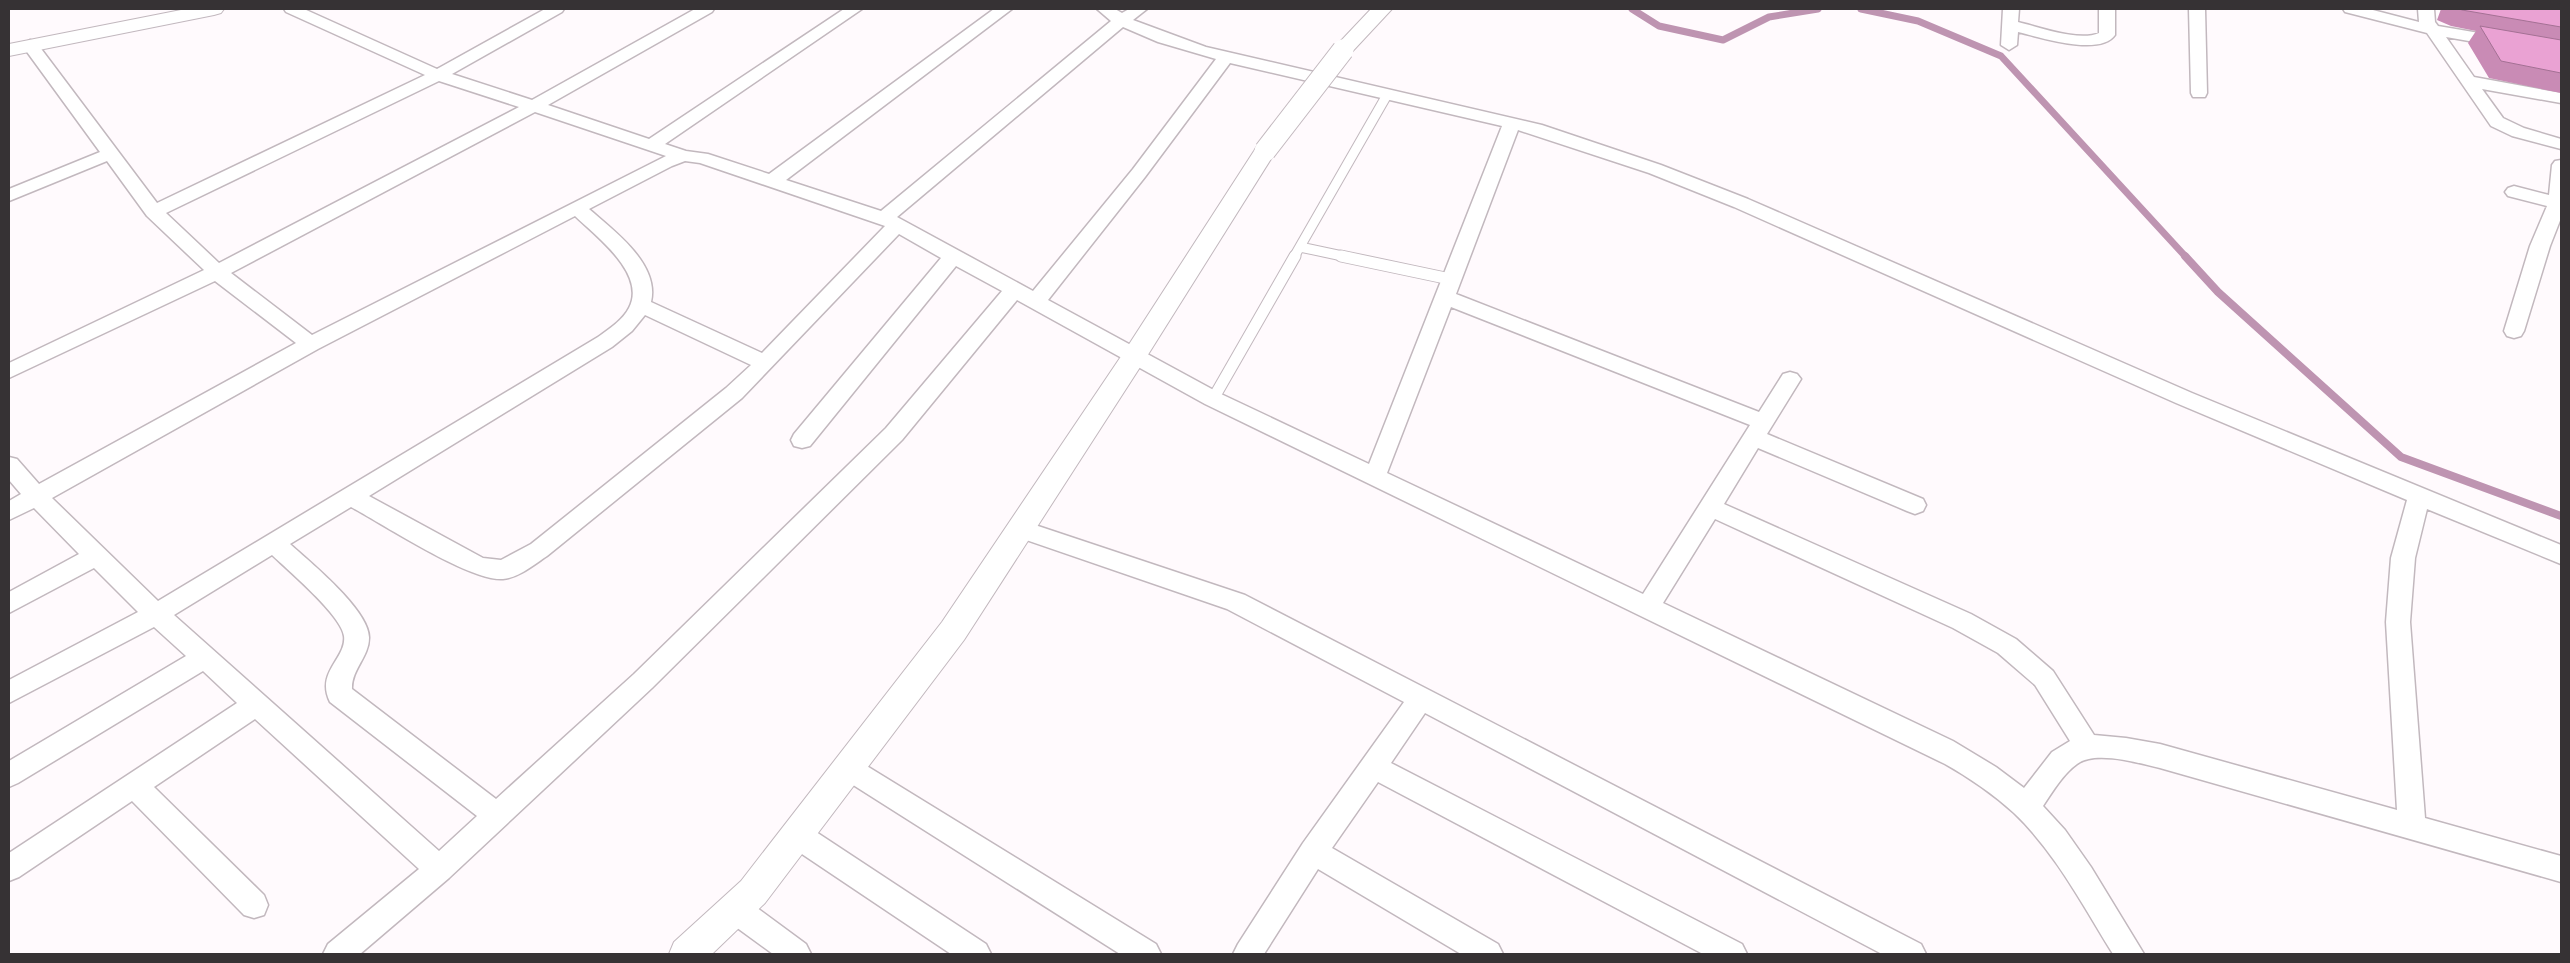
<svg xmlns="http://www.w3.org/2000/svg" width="2570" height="963" viewBox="0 0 2570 963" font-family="Karla,sans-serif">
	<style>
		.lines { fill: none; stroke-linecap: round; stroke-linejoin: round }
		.stream-far1 { stroke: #be94b1; stroke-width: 7 }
		.stream { stroke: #be94b1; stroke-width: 8 }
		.service-far1-casing { stroke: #c2b8be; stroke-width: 11 }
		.service-casing { stroke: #c2b8be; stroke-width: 13 }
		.minor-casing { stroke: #c2b8be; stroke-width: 3 }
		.tertiary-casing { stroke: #c2b8be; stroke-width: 2 }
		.service-far1 { stroke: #fff; stroke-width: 9 }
		.service { stroke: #fff; stroke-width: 11 }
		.minor { fill: #fff; fill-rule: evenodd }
		.tertiary { fill: #fff; fill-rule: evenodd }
		.tertiary-bridge-casing { stroke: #c2b8be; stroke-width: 23; stroke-linecap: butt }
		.tertiary-bridge { stroke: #fff; stroke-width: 21 }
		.wall { fill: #c98bb5 }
		.building { fill: #eaa2d3; stroke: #a47194 }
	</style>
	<rect width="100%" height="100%" fill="#fffafd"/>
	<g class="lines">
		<path class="stream-far1" d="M1632,9L1659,26L1723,40L1769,17L1818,9
			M1861,9L1918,21L2001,56L2186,257"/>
		<path class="stream" d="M2185,256L2218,292L2401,457L2561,516"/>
		<defs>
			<path id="service-far1" d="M1300,247L1347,257
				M1294,257L1387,95"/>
			<path id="service" d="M1341,256L1450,279
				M1213,399L1295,256"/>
			<path id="minor" d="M284,9H304L437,69L545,9H564L562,12L452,74L532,100L695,9H714L712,12L548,105L649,139L844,9H862L665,144L686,151L708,154L769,174L994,9H1012L786,180L881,211L1111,21L1097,9H1115L1122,13L1129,9H1147L1133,20L1206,47L1542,125L1661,165L1748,199L2192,393L2561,545V564L2427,509L2415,558L2410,622L2425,818L2561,856V882L2160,768C2139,763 2095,750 2077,764C2063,774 2053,791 2043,806L2065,830L2091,867L2144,954H2113C2083,906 2056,853 2014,813C1993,794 1970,778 1945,764L1205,404L1017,300L902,440L652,688L449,878L360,954H323L328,944L419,869L255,719L154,787L264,895L268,905L264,915L254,918L244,915L132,801L19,877L9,881V853L237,703L203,671L18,783L9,787V761L186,656L154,627L9,703V680L138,612L94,568L9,613V592L79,554L34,508L9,520V501L21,494L9,480V457L17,459L39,484L296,343L215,281L9,378V363L204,270L147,216L107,161L9,201V189L100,152L22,45L30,40L36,42L157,203L425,75L286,12ZM1123,27L1158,42L1216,59L1133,169L1033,291L897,217ZM1230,63L1502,126L1369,464L1221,394L1048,300L1145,177ZM439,81L519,107L219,263L166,213ZM535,112L666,156L312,335L231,273ZM1518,130L1649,173L1734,207L2176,403L2407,500L2391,558L2386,622L2397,810L2160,744L2126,738L2094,735L2053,671L2016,639L1971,614L1724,504L1758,448L1907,511L1915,514L1923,511L1926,505L1923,499L1767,434L1801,379L1797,374L1790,372L1783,374L1759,412L1456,294ZM685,161L700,163L885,226L762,353L651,302C660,264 614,231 589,209L672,166ZM575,216C596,236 647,274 629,308C623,320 609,329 598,337L158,601L52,498L318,349ZM899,234L941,258L794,434L791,440L794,446L802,448L810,446L956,266L1002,291L886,428L634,674L496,799L352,689C351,670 369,657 369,638C370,611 310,562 290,544L351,507C383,524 471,582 503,579C518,578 535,564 547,556L742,398ZM1451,307L1750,425L1643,594L1387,473ZM645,315L751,365L726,388L531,544L501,560L483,558L369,496L612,347L632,331ZM1715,519L1953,628L1998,653L2035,685L2070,741L2052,752L2024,788L1996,767L1953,741L1663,603ZM272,555C288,570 342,616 344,636C347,658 315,672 330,702L477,816L439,851L174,615Z
				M2003,9H2019L2018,22C2039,27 2079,42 2099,33V9H2115V35C2100,57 2039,37 2018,32L2017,45L2009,50L2001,45Z
				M2189,9H2205L2207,93L2205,97H2193L2191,93Z
				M2343,9H2369L2419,22L2418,9H2434L2435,22L2438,26L2561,47V57L2446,37L2474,77L2561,93V103L2482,89L2503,118L2524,128L2561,139V149L2512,136L2491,126L2427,33L2345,12Z
				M2561,160V218L2550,246L2524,331L2521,336L2514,338L2507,336L2504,331L2530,246L2547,206L2508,196L2505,192L2508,188L2514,186L2549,195L2552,165L2555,161Z
				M1020,520L1245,595L1921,944L1926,954H1882L1425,713L1391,763L1742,944L1747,954H1703L1378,782L1332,848L1498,944L1503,954H1461L1318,869L1264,954H1233L1238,944L1303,843L1404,702L1227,609L1012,535L1008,529L1012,523Z
				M848,756L857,760L1156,944L1161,954H1120L839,776L835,768L839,760Z
				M797,822L807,826L986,944L991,954H951L787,844L783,835L787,826Z
				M735,896L745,899L806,944L811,954H773L725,919L721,909L725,899Z"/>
			<path id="tertiary" d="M186,9H224L221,13L214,15L9,56V44Z
				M1371,9H1392L1350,54H1336L1333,50L1336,46Z
				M1265,144L1273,146L1276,151L1144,361L964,640L765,903L712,954H669L674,942L741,881L942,622L1126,349L1254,151L1257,146Z"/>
		</defs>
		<use href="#service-far1" class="service-far1-casing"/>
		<use href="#service" class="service-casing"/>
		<use href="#minor" class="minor-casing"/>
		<use href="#tertiary" class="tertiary-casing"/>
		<use href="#service-far1" class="service-far1"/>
		<use href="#service" class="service"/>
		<use href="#minor" class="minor"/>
		<use href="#tertiary" class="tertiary"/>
		<defs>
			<path id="tertiary-bridge" d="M1265,151L1343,50"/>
		</defs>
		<use href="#tertiary-bridge" class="tertiary-bridge-casing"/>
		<use href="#tertiary-bridge" class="tertiary-bridge"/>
	</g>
	<path class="wall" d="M2441,9H2561V93L2489,78L2468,43L2476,31L2451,26L2437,20Z"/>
	<path class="building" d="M2460,9H2561V27L2462,10Z
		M2480,26L2561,40V73L2501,61Z"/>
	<rect width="2570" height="963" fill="none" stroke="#363234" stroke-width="20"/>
</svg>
